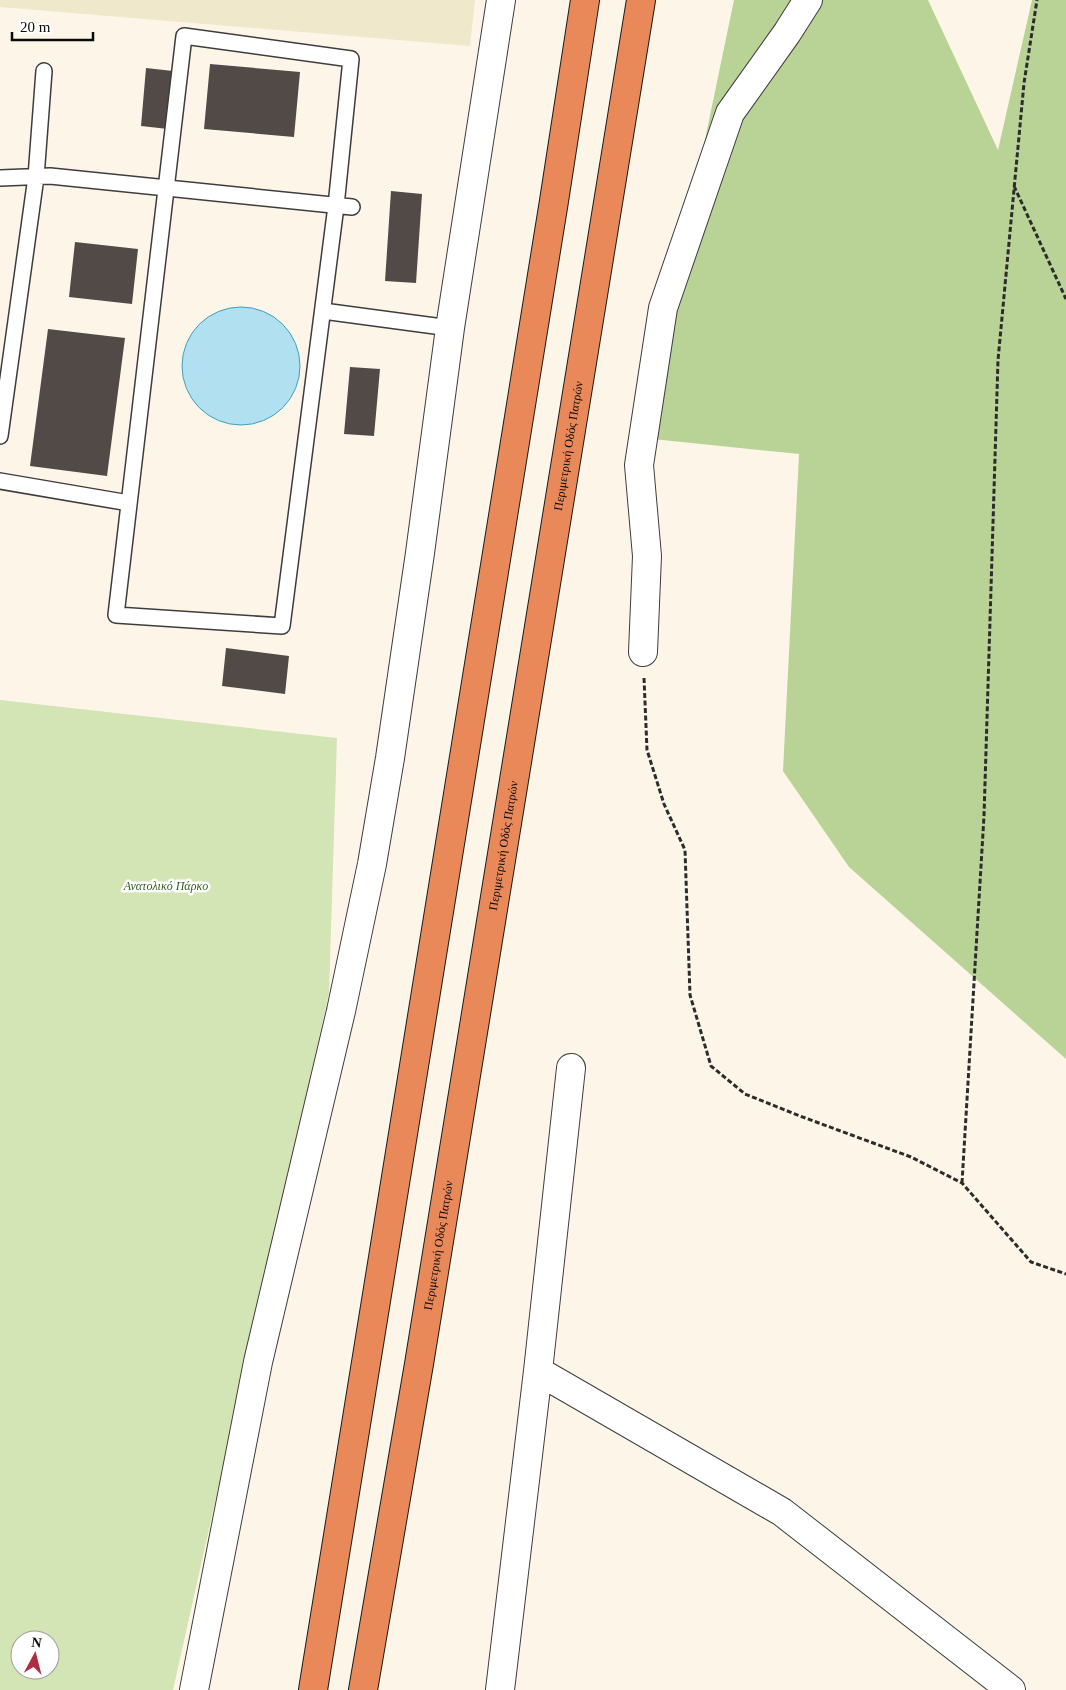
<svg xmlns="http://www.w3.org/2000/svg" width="1066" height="1690" viewBox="0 0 1066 1690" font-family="'Times New Roman',serif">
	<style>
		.farmland { fill: #f0e8cb }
		.green { fill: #d3e4b5; fill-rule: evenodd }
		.forest { fill: #b9d396 }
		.water { fill: #b1e1f0; stroke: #3d9ec2 }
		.building { fill: #514a47 }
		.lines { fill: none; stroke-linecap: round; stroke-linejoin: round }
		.service-casing { stroke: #3d3d3d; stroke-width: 18 }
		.minor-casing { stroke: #3d3d3d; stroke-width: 30 }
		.tertiary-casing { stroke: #3d3d3d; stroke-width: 30 }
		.motorway-casing { stroke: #1b1b1b; stroke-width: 30 }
		.path { stroke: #2c2c2c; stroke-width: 3; stroke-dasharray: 5 2.5; stroke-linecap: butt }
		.service { stroke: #fff; stroke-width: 15 }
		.minor { stroke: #fff; stroke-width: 28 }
		.tertiary { stroke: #fff; stroke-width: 28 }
		.motorway { stroke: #e9895a; stroke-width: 28 }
		.labels { text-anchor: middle; stroke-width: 5; stroke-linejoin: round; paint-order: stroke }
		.street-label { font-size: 12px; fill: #0a0a0a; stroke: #fff }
		.park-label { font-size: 12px; font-style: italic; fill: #345b20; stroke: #fff }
	</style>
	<rect width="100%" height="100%" fill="#fdf6e8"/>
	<path class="farmland" d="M0,0H475L470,46L0,7Z"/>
	<path class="green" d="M0,700L337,738L329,993L173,1690H0ZM20,1640H50V1670H20Z"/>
	<path class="forest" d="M734,0H928L998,150L1032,0H1066V1059L849,867L783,771L799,454L643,438Z"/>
	<path class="water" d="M182 366a59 59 0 1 1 118 0a59 59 0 1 1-118 0Z"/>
	<path class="building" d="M210,64L300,72L294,137L204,129Z
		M146,68L173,71L168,129L141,126Z
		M391,191L422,194L416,283L385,281Z
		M75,242L138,249L132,304L69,297Z
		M48,329L125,338L107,476L30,466Z
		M350,367L380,369L374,436L344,434Z
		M226,648L289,656L285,694L222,686Z"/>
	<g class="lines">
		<defs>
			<path id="service" d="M184,36L351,59L336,206L282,626L116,615Z
				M0,178L50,176L352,207
				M323,311L450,328
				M0,436L36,177L44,71
				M0,481L129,503"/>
			<path id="minor" d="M643,652L647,556L639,465L663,308L730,113L787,33L808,0
				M538,1371L782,1512L1011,1690
				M500,1690L538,1371L571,1068"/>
			<path id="tertiary" d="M194,1690L258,1362L341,1011L372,864L390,758L420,553L450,328L501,0"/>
			<g id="motorway">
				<path d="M313,1690L554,201L585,0"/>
				<path id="s1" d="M363,1690L419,1364L641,0"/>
			</g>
		</defs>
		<use href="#service" class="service-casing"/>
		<use href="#minor" class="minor-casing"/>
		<use href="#tertiary" class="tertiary-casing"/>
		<use href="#motorway" class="motorway-casing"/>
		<path class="path" d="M1014,186L1066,299
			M644,678L647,750L664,804L685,850L690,995L711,1066L745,1094L800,1116L911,1157L962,1183L1031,1262L1066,1274
			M962,1183L984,816L998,360L1024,83L1037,0"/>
		<use href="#service" class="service"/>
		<use href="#minor" class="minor"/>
		<use href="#tertiary" class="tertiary"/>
		<use href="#motorway" class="motorway"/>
	</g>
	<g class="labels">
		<g class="street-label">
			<text dy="4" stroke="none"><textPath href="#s1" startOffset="1261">Περιμετρική Οδός Πατρών</textPath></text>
			<text dy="4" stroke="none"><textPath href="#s1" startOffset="856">Περιμετρική Οδός Πατρών</textPath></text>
			<text dy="4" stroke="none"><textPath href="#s1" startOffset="451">Περιμετρική Οδός Πατρών</textPath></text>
		</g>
		<g class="park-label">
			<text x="166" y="890">Ανατολικό Πάρκο</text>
		</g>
	</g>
	<g transform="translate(35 1655) rotate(7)"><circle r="24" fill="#ffffff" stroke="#9d9d9d"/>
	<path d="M0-4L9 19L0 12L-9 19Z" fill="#ad2e44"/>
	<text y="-8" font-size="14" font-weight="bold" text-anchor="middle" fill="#0a0a0a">N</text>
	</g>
	<path d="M12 32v8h81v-8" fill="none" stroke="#0a0a0a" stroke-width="2.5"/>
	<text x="20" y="32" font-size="15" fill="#0a0a0a" stroke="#ffffff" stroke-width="4" paint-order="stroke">20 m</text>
</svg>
